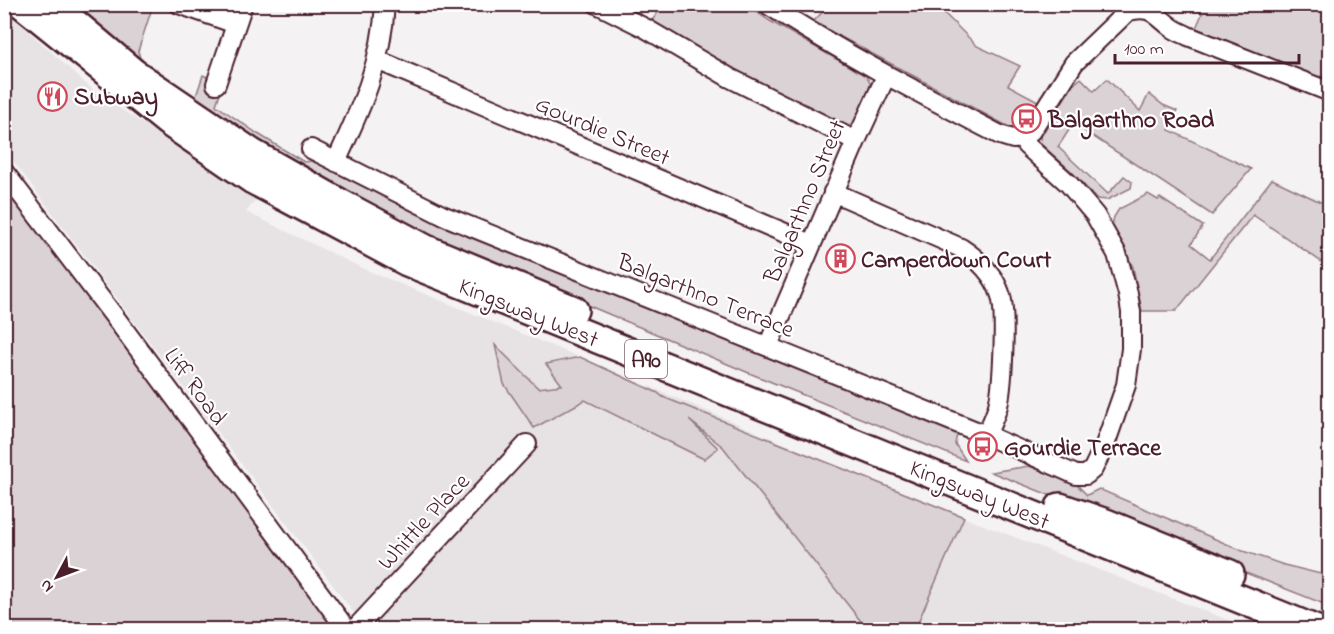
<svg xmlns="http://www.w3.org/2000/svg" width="1334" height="634" viewBox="0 0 1334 634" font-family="'Indie Flower',sans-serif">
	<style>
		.built { fill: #e7e2e3 }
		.green { fill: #dbd2d5; stroke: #927880; stroke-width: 1.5 }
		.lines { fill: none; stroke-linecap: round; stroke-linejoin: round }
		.minor-casing { stroke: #4a1f2b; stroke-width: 22 }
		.highway-casing { stroke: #4a1f2b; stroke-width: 32 }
		.minor { stroke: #fff; stroke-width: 18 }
		.highway { stroke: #fff; stroke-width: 27 }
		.labels { text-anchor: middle; stroke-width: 4.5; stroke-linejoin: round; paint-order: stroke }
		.shield { fill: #fff; stroke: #80626b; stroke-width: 1.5 }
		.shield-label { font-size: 22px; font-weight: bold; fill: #4a1f2b }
		.poi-label { font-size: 24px; font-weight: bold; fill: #4a1f2b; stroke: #fff; text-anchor: start }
		.street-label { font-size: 24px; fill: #4a1f2b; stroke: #fff }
	</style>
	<rect width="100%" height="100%" fill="#f4f2f2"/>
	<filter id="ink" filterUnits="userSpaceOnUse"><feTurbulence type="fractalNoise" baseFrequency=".0167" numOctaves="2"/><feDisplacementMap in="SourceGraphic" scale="12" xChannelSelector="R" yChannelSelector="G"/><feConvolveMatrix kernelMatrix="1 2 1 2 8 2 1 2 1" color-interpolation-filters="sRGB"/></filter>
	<g filter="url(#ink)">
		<path class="built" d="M5,10L94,91L256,200L246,212L366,270L608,369L906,495L1251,629H366L5,150Z"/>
		<path class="green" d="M830,4L936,5L977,46L1020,66L1008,85L1038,101L1025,123L1018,129L1009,127L813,22Z
			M75,5H153L138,51L140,58L195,99L203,75L211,79L222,87L216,105L258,134L304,162L320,160L958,429L955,444L966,461L749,373L430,239L343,196L132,59L99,24Z
			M663,5H746L770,21L866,76L870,83L869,90L872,92L857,123L850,127L843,130L649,25Z
			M1193,5H1329V70L1323,76L1316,77L1196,28L1202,14Z
			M1081,78L1094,91L1107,79L1140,111L1149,94L1163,105L1177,111L1169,130L1251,169L1212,215L1056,112L1073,85Z
			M1054,115L1071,127L1058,147L1108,194L1124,176L1132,182L1131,188L1107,200L1097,199L1071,171L1041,144L1040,138Z
			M1272,179L1329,206V267L1253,215L1176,311H1142L1133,267L1112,225L1114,217L1119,209L1148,194L1158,200L1160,198L1203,226L1191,244L1210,259Z
			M4,183L347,629H5Z
			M495,345L538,388L562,385L546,364L580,357L658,393L663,397L964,517L915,629H867L723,447L689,420L718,448L704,459L585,400L534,428L504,384Z
			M1029,466L1076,484L1087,495L1099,489L1243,551L1284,565L1329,576V606L991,472Z"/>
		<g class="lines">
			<defs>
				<path id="minor" d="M179,4L236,24
					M597,4L645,28L730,78L856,141
					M767,4C842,53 921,94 1000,135L1013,139L1023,138
					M377,60L811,244
					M216,84L243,4
					M1023,138L1031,131L1074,63L1128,11C1151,5 1154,14 1171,27C1176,31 1182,33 1188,36L1330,92
					M311,149L442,215L986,435L1076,475H1086L1093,469L1106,442L1126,385L1131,349V312L1128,294L1117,254L1095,215L1068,183L1026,145L1023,138
					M336,162C360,110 382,64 385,4
					M4,172L117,320L347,630
					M833,192L961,248C978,259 993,273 1000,293C1007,310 1003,391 997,409C994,418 990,427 986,435
					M768,346L856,141L886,76
					M354,630L527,444"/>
				<path id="highway" d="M22,4L167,121L253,180L407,262L1317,630
					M52,4L134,73L252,153L340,203L426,249L574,310
					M1060,507L1106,523L1230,574"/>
			</defs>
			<use href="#minor" class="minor-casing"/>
			<use href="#highway" class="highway-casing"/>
			<use href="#minor" class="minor"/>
			<use href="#highway" class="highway"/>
		</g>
	</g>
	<defs>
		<symbol id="restaurant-ring" viewBox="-11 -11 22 22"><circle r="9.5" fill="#fff" stroke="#d1495b" stroke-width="1.5"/><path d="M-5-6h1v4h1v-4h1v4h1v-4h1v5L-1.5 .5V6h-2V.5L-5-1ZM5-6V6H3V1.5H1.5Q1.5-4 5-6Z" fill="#d1495b"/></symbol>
		<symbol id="bus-ring" viewBox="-11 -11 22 22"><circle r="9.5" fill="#fff" stroke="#d1495b" stroke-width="1.5"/><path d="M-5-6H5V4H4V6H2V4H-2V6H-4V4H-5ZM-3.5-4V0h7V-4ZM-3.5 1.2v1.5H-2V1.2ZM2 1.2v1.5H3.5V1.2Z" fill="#d1495b"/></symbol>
		<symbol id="building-ring" viewBox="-11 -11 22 22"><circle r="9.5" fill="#fff" stroke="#d1495b" stroke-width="1.5"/><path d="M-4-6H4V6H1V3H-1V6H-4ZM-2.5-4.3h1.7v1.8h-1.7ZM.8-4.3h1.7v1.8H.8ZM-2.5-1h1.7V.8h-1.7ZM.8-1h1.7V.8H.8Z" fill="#d1495b"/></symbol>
	</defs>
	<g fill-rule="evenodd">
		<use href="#restaurant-ring" x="36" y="80" width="33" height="33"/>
		<use href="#bus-ring" x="1010" y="102" width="33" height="33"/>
		<use href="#building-ring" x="824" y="242" width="33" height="33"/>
		<use href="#bus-ring" x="966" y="430" width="33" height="33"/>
	</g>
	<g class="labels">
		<rect class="shield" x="625" y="340" width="42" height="38" rx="4.5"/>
		<g class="shield-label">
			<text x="646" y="367">A90</text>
		</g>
		<g class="poi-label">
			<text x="74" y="104">Subway</text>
			<text x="1048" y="127">Balgarthno Road</text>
			<text x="861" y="267">Camperdown Court</text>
			<text x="1004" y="455">Gourdie Terrace</text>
		</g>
		<g class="street-label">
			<text transform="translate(603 130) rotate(23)" y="8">Gourdie Street</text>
			<text transform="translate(804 201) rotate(-67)" y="8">Balgarthno Street</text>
			<text transform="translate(706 295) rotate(22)" y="8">Balgarthno Terrace</text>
			<text transform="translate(529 312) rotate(22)" y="8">Kingsway West</text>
			<text transform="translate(196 386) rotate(54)" y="8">Liff Road</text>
			<text transform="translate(980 494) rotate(22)" y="8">Kingsway West</text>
			<text transform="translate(423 521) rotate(-47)" y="8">Whittle Place</text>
		</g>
	</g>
	<rect width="1334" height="634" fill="none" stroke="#fff" stroke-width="24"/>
	<rect x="12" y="12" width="1310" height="610" fill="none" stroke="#4a1f2b" stroke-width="2" filter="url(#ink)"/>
	<g transform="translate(57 577) rotate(229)" stroke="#ffffff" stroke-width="4.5" paint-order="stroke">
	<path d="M0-4.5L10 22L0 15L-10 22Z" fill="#4a1f2b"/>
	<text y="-9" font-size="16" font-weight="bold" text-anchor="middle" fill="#4a1f2b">N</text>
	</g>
	<path d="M1115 54v9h184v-9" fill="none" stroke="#4a1f2b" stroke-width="3"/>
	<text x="1124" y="54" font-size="18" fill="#4a1f2b" stroke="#ffffff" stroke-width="4.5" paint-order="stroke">100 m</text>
</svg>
